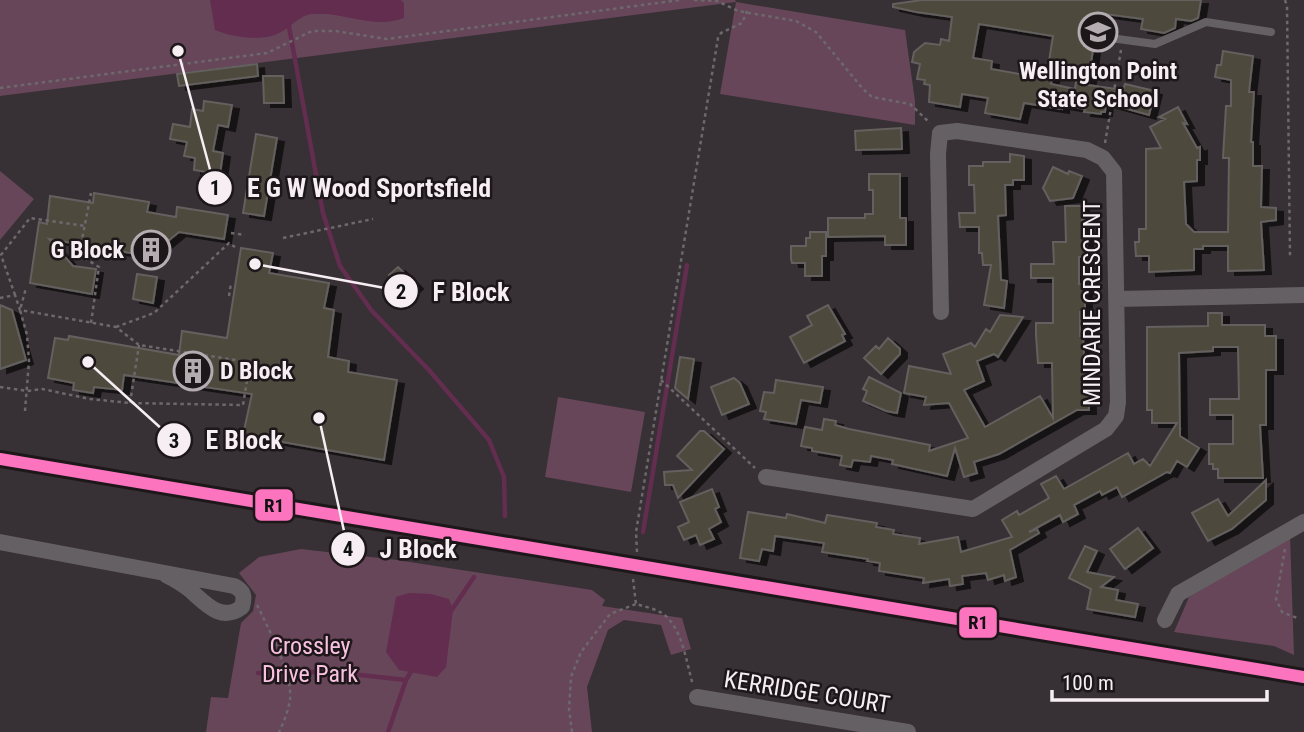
<svg xmlns="http://www.w3.org/2000/svg" width="1304" height="732" viewBox="0 0 1304 732" font-family="'Roboto Condensed',sans-serif">
	<style>
		.green { fill: #67465a }
		.water { fill: #622d4e }
		.lines { fill: none; stroke-linecap: round; stroke-linejoin: round }
		.stream { stroke: #622d4e; stroke-width: 4.5 }
		.building { fill: #4e493c; stroke: #63605e; stroke-width: 2; fill-rule: evenodd; filter: url(#shadow) }
		.path { stroke: #6d686b; stroke-width: 2.5; stroke-dasharray: 3.5 3.5; stroke-linecap: butt }
		.service { stroke: #656063; stroke-width: 8 }
		.minor { stroke: #656063; stroke-width: 16 }
		.rail-1-casing { stroke: #1d171a; stroke-width: 18 }
		.rail-1 { stroke: #fc73be; stroke-width: 12 }
		.labels { text-anchor: middle; stroke-width: 5; stroke-linejoin: round; paint-order: stroke }
		.poi-label { font-size: 24px; font-weight: bold; fill: #f7eef3; stroke: #1d171a }
		.street-label { font-size: 24px; fill: #f7eef3; stroke: #1d171a }
		.park-label { font-size: 24px; fill: #fac2e2; stroke: #1d171a }
		.leader { fill: none; stroke: #f7eef3; stroke-width: 2.5 }
		.callout-dot { fill: #f7eef3; stroke: #1d171a; stroke-width: 2.5 }
		.mark-label { font-size: 21px; text-anchor: middle; font-weight: bold; fill: #111 }
		.callout-label { font-size: 26px; text-anchor: middle; font-weight: bold; fill: #f7eef3; stroke: #1d171a; stroke-width: 5; stroke-linejoin: round; paint-order: stroke }
		.line-badge { stroke: #1d171a; stroke-width: 2.5 }
		.pale-badge-label { font-size: 19px; text-anchor: middle; font-weight: bold; fill: #111 }
	</style>
	<defs>
		<filter id="shadow"><feDropShadow dx="7" dy="4" stdDeviation="0" flood-color="#0009"/></filter>
	</defs>
	<rect width="100%" height="100%" fill="#373034"/>
	<path class="green" d="M0,0H735L736,2L905,30L915,101V125L720,94L736,2L0,96Z
		M0,171L34,199L0,240Z
		M558,397L645,412L631,492L545,477Z
		M1290,535L1294,655L1274,646L1174,632L1189,597Z
		M301,549L397,560L592,590L605,600L602,606L682,618L691,649L671,655L661,625L624,620L608,630L587,687L592,732H206L211,697L228,698L241,623L253,611L256,595L239,573L259,557Z"/>
	<path class="water" d="M210,0H401L404,3V18C374,30 344,11 312,14C299,15 291,28 279,33C262,42 232,37 215,30Z
		M409,593L431,594L449,599L453,609L446,667L437,677L399,670L386,652L396,597Z"/>
	<g class="lines">
		<path class="stream" d="M288,21L323,213L340,266L372,311L428,369L489,440L504,477L505,516
			M643,532L687,265
			M451,611L474,577
			M293,672H333L406,680
			M258,673H277
			M388,732L406,680L413,668"/>
	</g>
	<path class="building" d="M922,0H1201L1198,18L1191,21L1176,19L1175,28L1164,33L1141,29L1143,19L1098,13L1088,85L1123,90L1125,84L1155,91L1149,115L1106,103L1105,112H1101V114L1084,112L1085,109L1062,105V109L1024,103L1020,119L985,113L988,98L962,94L960,107L929,102L930,85L924,84L925,80L917,79L920,64L912,62L914,52L925,43L940,45L941,39L949,41L952,17L916,12L893,7V4ZM979,24L1053,36L1049,61L1078,66L1075,89L1051,84L1053,73L1037,70L1036,77L991,69L992,61L973,58Z
		M1223,51L1253,56L1249,92H1254L1251,142H1253V166H1262L1261,207L1276,208V220L1261,222L1264,270L1228,271V246H1203V249H1194V270L1149,272V256H1136L1135,242H1139V229H1146V149L1161,148L1150,127L1165,119L1159,117L1178,107L1187,124L1183,123L1197,148L1200,147V160H1197V181L1184,182L1186,224L1194,232H1228L1229,158H1223L1226,106H1231V80L1215,77L1217,65H1221Z
		M257,64L258,76L179,86L177,74Z
		M263,76H283L284,103H264Z
		M204,101L232,105L228,127L218,125L213,151L223,153L220,174L194,170L195,158L184,156L187,142L170,139L173,124L190,127L192,109L203,111Z
		M901,128L902,149L856,150L855,131Z
		M256,134L277,138L264,216L243,213Z
		M1010,154L1024,156V180H1013V185H1005L1006,215L998,216L1001,280L1007,281L1004,308L984,305L991,265H983L982,253H979V227H960L959,213H975L974,185H969V166H983V162H1010Z
		M1053,167L1068,174L1069,171L1082,176L1073,198L1050,201L1043,188Z
		M869,174H900V218H906V245H885V236L828,237V218H865V214H873V190H869Z
		M94,193L149,202L147,212L176,217L177,207L228,215L224,239L179,232L162,246L160,258L49,239L73,266L96,269L92,294L30,283L39,222L47,224L50,196L93,203Z
		M1065,206H1082V220H1085L1087,257H1079V284H1085V312H1080V336H1083L1085,375H1088L1089,410H1077L999,454L974,462L977,473L964,477L955,448L947,476L892,464L893,460L871,456L870,462L853,460L851,467L840,465L842,456L812,451V448L801,446L805,427L822,430L824,419L836,421L835,425L849,429L930,445L929,451L968,438L949,403L924,405L926,397L904,393L909,366L951,374L943,354L971,343L975,347L986,329L990,332L1000,315L1023,317L998,357L994,354L977,361L984,381L964,390L985,427L1040,396L1053,418L1052,363H1038L1036,335V323H1053V278H1031V264H1054L1053,242H1066Z
		M810,232H826V256H822V276H805V263H792L791,259V246H806V238H810Z
		M241,248L273,253L269,273L329,283L324,308L334,310L328,357L349,361L348,372L397,380L384,460L243,435L252,394L124,375L122,390L94,387L93,393L73,390L74,383L48,378L55,338L68,340L69,336L179,355L182,331L227,338Z
		M398,267L416,285L406,294L389,275Z
		M137,274L157,277L153,303L133,299Z
		M0,305L12,310L26,360L0,369Z
		M828,305L845,334L842,335L845,341L804,363L790,337L812,325L807,316Z
		M1208,313H1222V325H1265V336H1276V370H1266V425H1260L1263,478H1218V469H1213V464H1209V444H1233V415H1210V399H1239L1238,347H1213V351L1179,353L1180,436L1199,448L1187,467L1177,461L1170,473L1167,472L1122,497L1117,487L1102,495L1100,491L1074,505L1078,514L1063,522L1060,515L1029,532L1037,529L1039,533L1010,550L1016,577L1005,581L1004,575L988,580L986,573L962,576L963,584L950,586L949,579L923,583L924,578L879,571L880,563L867,561L868,559L822,552L824,543L775,536L773,551L762,549L759,561L740,558L748,512L786,518L787,514L825,523L827,515L877,523L876,527L894,530L893,534L920,538L919,544L958,537L961,552L1012,537L1002,520L1017,511L1019,515L1049,498L1041,484L1056,476L1064,489L1128,453L1134,464L1143,459L1150,466L1177,423H1152V410H1147V327L1208,326Z
		M888,338L900,349V354L881,374L864,358L876,346L879,349Z
		M680,357L694,359L688,399L675,388Z
		M869,377L901,393L897,413L886,411L863,401L867,391L863,389Z
		M734,378L740,383L749,404L722,415L711,387Z
		M776,380L823,387L820,403L801,400L796,424L764,419L766,412L760,411L764,392L774,393Z
		M700,431H704L724,449L678,498L673,485H665L664,472L692,470L677,456Z
		M1266,480V500L1232,529L1208,541L1192,513L1218,499L1228,516Z
		M712,489L719,507L715,509L721,522L709,529L714,539L700,545L696,535L684,540L678,527L689,522L680,502Z
		M1138,528L1153,548L1125,569L1110,549Z
		M1085,546L1097,551L1087,572L1114,577L1101,587L1118,590L1116,600L1138,604L1135,617L1087,609L1091,589L1069,578Z"/>
	<g class="lines">
		<path class="path" d="M694,0L717,1L738,11L796,21L816,32L863,89L872,97L910,104L930,123
			M1285,0L1287,6L1290,257
			M0,88L267,53L312,31H335L387,39L680,0
			M1105,143L1121,50
			M231,233L245,235
			M283,238L373,219
			M15,295L1,255L30,218L85,226
			M229,296L231,283
			M0,298L15,295L20,310L116,327L139,345L255,363
			M91,323L99,267L79,255L91,193
			M116,327L154,313L229,243L235,247
			M661,380L755,468
			M0,387L27,391L42,389L90,399L130,403L243,405L250,362
			M130,403L139,345
			M25,411L29,361L27,335L20,310L26,288
			M1285,549L1276,599L1282,612L1297,618
			M637,552L636,532L718,38L721,33L742,23L747,11
			M633,579L636,604C643,606 651,608 658,611C682,622 686,662 693,685
			M257,605C268,627 293,676 290,700C288,711 284,722 279,732
			M572,732L569,709L571,677L581,652L610,614L636,604"/>
		<path class="service" d="M1103,37L1155,44L1206,22L1271,32"/>
		<path class="minor" d="M1117,299L1304,295
			M766,477L973,509L1106,429L1116,416L1118,402L1114,172L1103,158L1087,150L957,131L940,133L938,154L941,312
			M0,542L234,586C244,591 245,596 242,607C221,623 205,603 190,590C183,584 174,579 166,575
			M1165,620L1178,594L1304,522
			M697,697L908,732"/>
		<defs>
			<path id="rail-1" d="M0,459L1304,677"/>
		</defs>
		<use href="#rail-1" class="rail-1-casing"/>
		<use href="#rail-1" class="rail-1"/>
	</g>
	<defs>
		<symbol id="school-ring" viewBox="-11 -11 22 22"><circle r="9.5" fill="#1d171a" stroke="#b4acb0" stroke-width="1.5"/><path d="M0-5L7-2L0 1L-7-2ZM-4 1L0 2.5L4 1V4Q0 6-4 4Z" fill="#b4acb0"/></symbol>
		<symbol id="building-ring" viewBox="-11 -11 22 22"><circle r="9.5" fill="#1d171a" stroke="#b4acb0" stroke-width="1.5"/><path d="M-4-6H4V6H1V3H-1V6H-4ZM-2.5-4.3h1.7v1.8h-1.7ZM.8-4.3h1.7v1.8H.8ZM-2.5-1h1.7V.8h-1.7ZM.8-1h1.7V.8H.8Z" fill="#b4acb0"/></symbol>
	</defs>
	<g fill-rule="evenodd">
		<use href="#school-ring" x="1076" y="10" width="44" height="44"/>
		<use href="#building-ring" x="129" y="228" width="44" height="44"/>
		<use href="#building-ring" x="171" y="349" width="44" height="44"/>
	</g>
	<g class="labels">
		<g class="poi-label">
			<text x="1098" y="79">Wellington Point<tspan x="1098" dy="28">State School</tspan></text>
			<text x="124" y="258" text-anchor="end">G Block</text>
			<text x="220" y="379" text-anchor="start">D Block</text>
		</g>
		<g class="street-label">
			<text transform="translate(1092 303) rotate(-90)" y="8">MINDARIE CRESCENT</text>
			<text transform="translate(807 692) rotate(9)" y="8">KERRIDGE COURT</text>
		</g>
		<g class="park-label">
			<text x="310" y="654">Crossley<tspan x="310" dy="28">Drive Park</tspan></text>
		</g>
	</g>
	<path class="leader" d="M178 51L215 188M255 264L401 291M88 362L174 440M319 418L348 549"/>
	<g class="callout-dot">
		<circle cx="178" cy="51" r="7"/>
		<circle cx="255" cy="264" r="7"/>
		<circle cx="88" cy="362" r="7"/>
		<circle cx="319" cy="418" r="7"/>
		<circle cx="215" cy="188" r="18"/>
		<circle cx="401" cy="291" r="18"/>
		<circle cx="174" cy="440" r="18"/>
		<circle cx="348" cy="549" r="18"/>
	</g>
	<g class="mark-label">
		<text x="215" y="195">1</text>
		<text x="401" y="299">2</text>
		<text x="174" y="448">3</text>
		<text x="348" y="556">4</text>
	</g>
	<g class="callout-label">
		<text x="369" y="197">E G W Wood Sportsfield</text>
		<text x="471" y="301">F Block</text>
		<text x="244" y="449">E Block</text>
		<text x="418" y="558">J Block</text>
	</g>
	<g class="line-badge">
		<rect x="254" y="488" width="40" height="34" rx="7" fill="#fc73be"/>
		<rect x="958" y="606" width="40" height="33" rx="7" fill="#fc73be"/>
	</g>
	<g class="pale-badge-label">
		<text x="274" y="512">R1</text>
		<text x="978" y="629">R1</text>
	</g>
	<path d="M1052 690v10h215v-10" fill="none" stroke="#f7eef3" stroke-width="3.5"/>
	<text x="1062" y="690" font-size="21" fill="#f7eef3" stroke="#1d171a" stroke-width="5" paint-order="stroke">100 m</text>
</svg>
